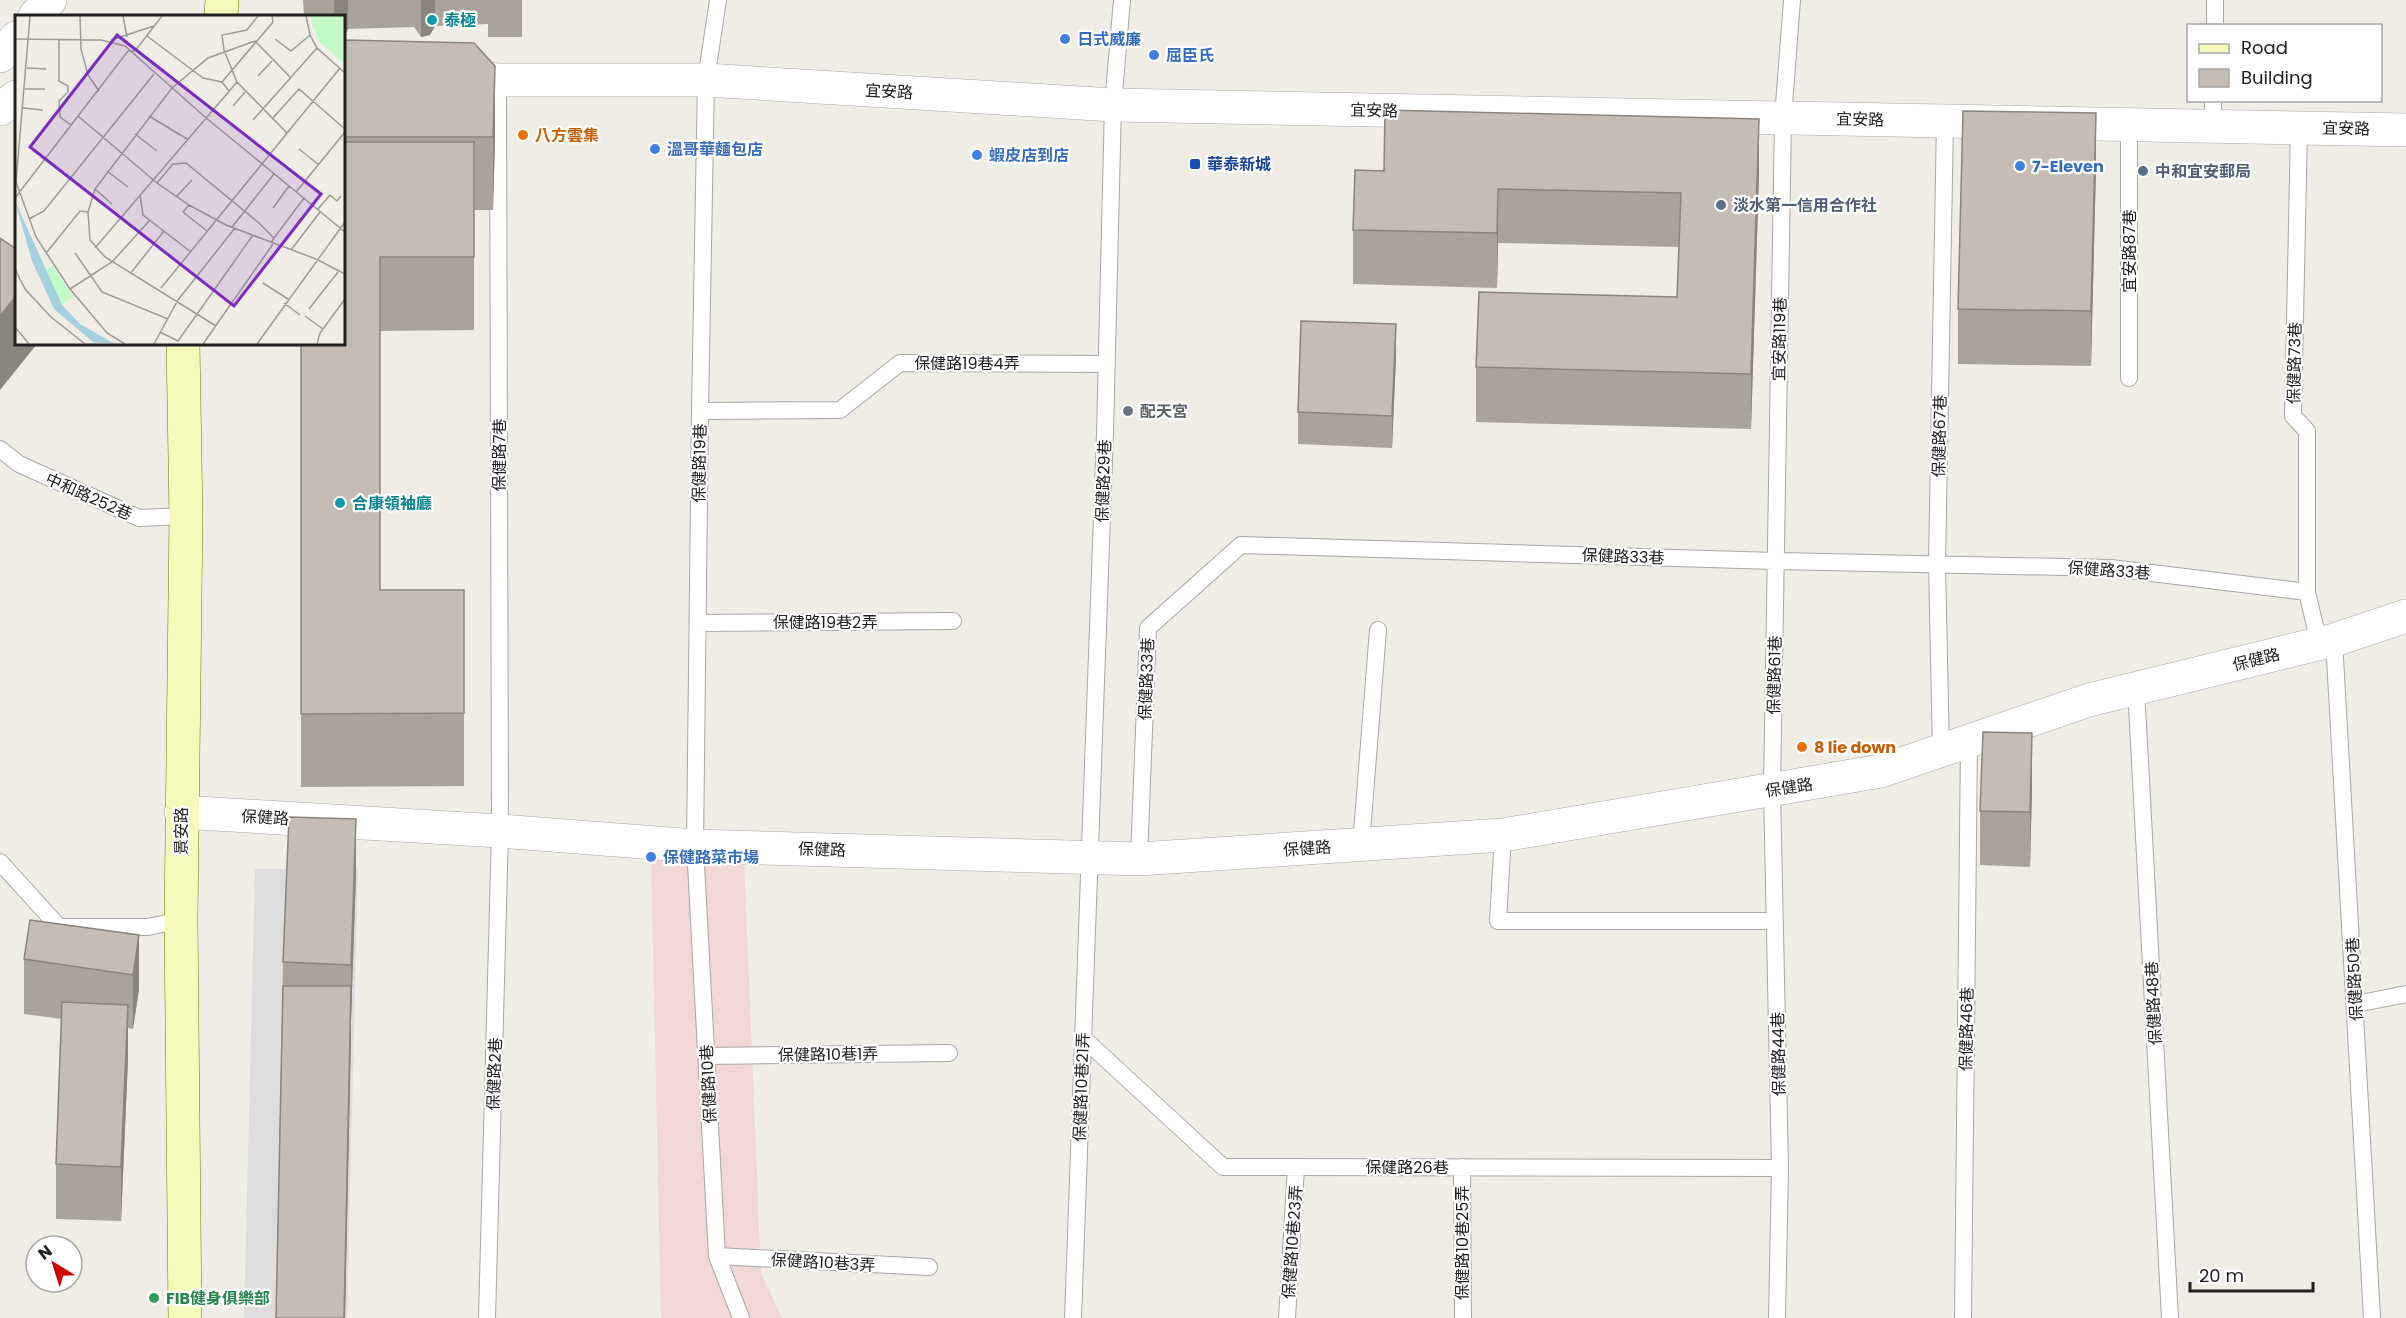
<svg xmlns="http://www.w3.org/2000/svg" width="2406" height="1318" viewBox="0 0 2406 1318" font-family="Poppins,'Noto Sans TC',sans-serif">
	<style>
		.residential { fill: #dedddd }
		.commercial { fill: #f1d7d6 }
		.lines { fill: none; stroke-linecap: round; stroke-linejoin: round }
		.service-casing { stroke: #a7a7a7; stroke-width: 18 }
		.minor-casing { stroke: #a7a7a7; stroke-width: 34 }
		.tertiary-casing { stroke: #a7a7a7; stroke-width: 34 }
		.secondary-casing { stroke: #6a7905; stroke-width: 34 }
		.service { stroke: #fff; stroke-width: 16 }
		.minor { stroke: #fff; stroke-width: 33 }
		.tertiary { stroke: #fff; stroke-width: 33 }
		.secondary { stroke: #f5fabb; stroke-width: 33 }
		.wall { fill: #a9a39c }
		.shaded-wall { fill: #8a847f }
		.building { fill: #c5bdb5; stroke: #8a847f; stroke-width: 1.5 }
		.culture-dot { fill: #0f9aa8; stroke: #fff; stroke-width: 2 }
		.shop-dot { fill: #3f7fe0; stroke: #fff; stroke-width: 2 }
		.food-dot { fill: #e8710a; stroke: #fff; stroke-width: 2 }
		.transit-dot { fill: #1a4fb4; stroke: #fff; stroke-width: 2 }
		.service-dot { fill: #5c6f8a; stroke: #fff; stroke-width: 2 }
		.worship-dot { fill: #6b7280; stroke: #fff; stroke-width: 2 }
		.leisure-dot { fill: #2e9e5b; stroke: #fff; stroke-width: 2 }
		.labels { text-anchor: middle; stroke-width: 4.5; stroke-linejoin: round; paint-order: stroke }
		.culture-label { font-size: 16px; font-weight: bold; fill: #0d838f; stroke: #fff; text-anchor: start }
		.shop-label { font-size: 16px; font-weight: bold; fill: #366cbe; stroke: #fff; text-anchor: start }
		.street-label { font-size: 16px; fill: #202020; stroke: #fff }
		.food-label { font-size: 16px; font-weight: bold; fill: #c56008; stroke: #fff; text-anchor: start }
		.transit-label { font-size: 16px; font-weight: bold; fill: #164399; stroke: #fff; text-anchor: start }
		.service-label { font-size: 16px; font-weight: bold; fill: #4e5e75; stroke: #fff; text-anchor: start }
		.worship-label { font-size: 16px; font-weight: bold; fill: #5b616d; stroke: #fff; text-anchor: start }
		.leisure-label { font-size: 16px; font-weight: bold; fill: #27864d; stroke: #fff; text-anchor: start }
		.inset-road { fill: none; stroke: #9d9b97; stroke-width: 1.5 }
		.view { fill: #7b2cbf; fill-opacity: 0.15; stroke: #7b2cbf; stroke-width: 3 }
		.inset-edge { fill: none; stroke: #202020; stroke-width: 3 }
	</style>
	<rect width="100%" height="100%" fill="#f0ede6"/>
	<path class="residential" d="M255,869H358L347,1318H244Z"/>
	<path class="commercial" d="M651,857L744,860L761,1273L782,1318H661Z"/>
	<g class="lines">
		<defs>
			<path id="service" d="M718,0L706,80L700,411L695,846L717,1256L741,1318
				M2215,26V0
				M2213,126V100
				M2299,128L2293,416L2307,431V592
				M2129,378V124
				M700,411L840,410L900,363L1106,364
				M0,449L19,464L139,518L186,516
				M698,623L953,621
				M2334,640L2372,1318
				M2136,688L2170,1318
				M1941,751L1937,564L1945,121
				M1503,835L1498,921H1775
				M1361,845L1378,630
				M1139,859L1148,628L1241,545L1775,561L2111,568L2307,592L2319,643
				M0,862L59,927H148L181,920
				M2356,1004L2406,994
				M1083,1038L1223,1167L1780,1168
				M707,1056L949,1053
				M1462,1167L1463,1318
				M717,1256L929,1267
				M487,1318L500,831L498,80
				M1073,1318L1105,433L1113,105L1122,0
				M1287,1318L1296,1167
				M1777,1318L1780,1168L1772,790L1783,118L1792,0
				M1963,1318L1969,741"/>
			<path id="minor" d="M450,76L498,80H706L1113,105L2406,130
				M181,812L500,831L695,846L1139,859L1503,835L1881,771L2089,700L2334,640L2406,616"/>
			<path id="tertiary" d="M35,16L50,0
				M0,56L16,38
				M0,109L16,97"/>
			<path id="secondary" d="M221,16L222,0
				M183,344L186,516L181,920L185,1318"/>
		</defs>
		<use href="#service" class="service-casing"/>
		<use href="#minor" class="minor-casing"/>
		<use href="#tertiary" class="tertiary-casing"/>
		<use href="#secondary" class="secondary-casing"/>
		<use href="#service" class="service"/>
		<use href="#minor" class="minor"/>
		<use href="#tertiary" class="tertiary"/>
		<use href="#secondary" class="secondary"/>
	</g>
	<path class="wall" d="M303,0H522V37H488V24L435,26L430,35L421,37L414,27L348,29L344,16H304Z
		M344,40L474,43L495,140L493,210H474V330L380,331V590H464V786L301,787V344H344Z
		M2096,168L2091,366L1958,364V309Z
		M1355,170L1759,174L1751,429L1476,422V367L1677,297L1679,247L1498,243L1497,288L1353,284V230Z
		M0,238L16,249L0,390Z
		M1396,357L1392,448L1298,444V412Z
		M2032,788L2030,867L1980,865V811Z
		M356,873L351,1019L345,1318H276L283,962Z
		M139,935V989L133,1029L128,1028V1059L121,1221L56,1219V1164L62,1019L24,1014V959Z"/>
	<path class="shaded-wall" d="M334,0H348V29L344,37V16H334Z
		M421,0H435V26L430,35L421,37Z
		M495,66V140L493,210V137Z
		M2096,113V168L2091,366V311Z
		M1759,119V174L1751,429V374Z
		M1498,189V243L1497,288V233Z
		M16,296V344H37L0,390V316Z
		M1396,324V357L1392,448V416Z
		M2032,733V788L2030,867V812Z
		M356,819V873L351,1019V965Z
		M139,935V989L133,1029V975Z
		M351,986V1041L345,1318H344Z
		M128,1005V1059L121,1221V1167Z"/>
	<path class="building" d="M344,40L474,43L495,66L493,137H344Z
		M1385,110L1759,119L1751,374L1476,367L1479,292L1677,297L1681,193L1498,189L1497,233L1353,230L1355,170L1384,171Z
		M1963,111L2096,113L2091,311L1958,309Z
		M344,142H474V257H380V590H464V713L301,714V344H344Z
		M0,238L16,249V296L0,316Z
		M1301,321L1396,324L1392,416L1298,412Z
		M1983,732L2032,733L2030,812L1980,811Z
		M289,817L356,819L351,965L283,962Z
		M30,920L139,935L133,975L24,959Z
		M283,986H351L344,1318H276Z
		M62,1002L128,1005L121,1167L56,1164Z"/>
	<g class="culture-dot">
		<circle cx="432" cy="20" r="6"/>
		<circle cx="340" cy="503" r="6"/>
	</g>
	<g class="shop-dot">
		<circle cx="1065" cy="39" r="6"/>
		<circle cx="1154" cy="55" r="6"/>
		<circle cx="655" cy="149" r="6"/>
		<circle cx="977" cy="155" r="6"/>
		<circle cx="2020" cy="166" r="6"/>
		<circle cx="651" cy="857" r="6"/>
	</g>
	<g class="food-dot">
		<circle cx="523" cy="135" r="6"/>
		<circle cx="1802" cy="747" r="6"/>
	</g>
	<rect class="transit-dot" x="1189" y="158" width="12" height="12" rx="3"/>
	<g class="service-dot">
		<circle cx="2143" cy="171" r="6"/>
		<circle cx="1721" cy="205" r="6"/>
	</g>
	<circle class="worship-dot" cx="1128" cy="411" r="6"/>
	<circle class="leisure-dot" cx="154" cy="1298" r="6"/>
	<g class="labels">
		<g class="culture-label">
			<text x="444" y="26">泰極</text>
			<text x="352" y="509">合康領袖廳</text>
		</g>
		<g class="shop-label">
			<text x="1077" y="45">日式威廉</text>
			<text x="1166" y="61">屈臣氏</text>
			<text x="667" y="155">溫哥華麵包店</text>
			<text x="989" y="161">蝦皮店到店</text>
			<text x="2032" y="172">7-Eleven</text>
			<text x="663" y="863">保健路菜市場</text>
		</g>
		<g class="street-label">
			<text transform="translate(889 91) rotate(3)" y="6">宜安路</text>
			<text transform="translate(1374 110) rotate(1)" y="6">宜安路</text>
			<text transform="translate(1860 119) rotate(1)" y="6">宜安路</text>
			<text transform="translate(2346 128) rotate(1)" y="6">宜安路</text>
			<text transform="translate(2129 251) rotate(-90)" y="6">宜安路87巷</text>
			<text transform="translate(1779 339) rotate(-89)" y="6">宜安路119巷</text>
			<text x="967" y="369">保健路19巷4弄</text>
			<text transform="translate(2294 363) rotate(-89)" y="6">保健路73巷</text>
			<text transform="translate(1939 436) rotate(-89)" y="6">保健路67巷</text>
			<text transform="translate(499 455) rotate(-90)" y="6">保健路7巷</text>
			<text transform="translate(699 463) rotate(-89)" y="6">保健路19巷</text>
			<text transform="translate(1103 481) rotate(-88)" y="6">保健路29巷</text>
			<text transform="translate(89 496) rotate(24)" y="6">中和路252巷</text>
			<text transform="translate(1623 556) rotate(2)" y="6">保健路33巷</text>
			<text transform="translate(2109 570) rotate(4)" y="6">保健路33巷</text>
			<text x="825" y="628">保健路19巷2弄</text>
			<text transform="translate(2256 659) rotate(-14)" y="6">保健路</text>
			<text transform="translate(1774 675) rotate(-89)" y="6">保健路61巷</text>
			<text transform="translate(1146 679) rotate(-88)" y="6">保健路33巷</text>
			<text transform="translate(1789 787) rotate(-9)" y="6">保健路</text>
			<text transform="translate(265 817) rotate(3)" y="6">保健路</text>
			<text transform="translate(181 831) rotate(-90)" y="6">景安路</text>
			<text transform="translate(1307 848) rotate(-4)" y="6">保健路</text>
			<text transform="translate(822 849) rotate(2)" y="6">保健路</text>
			<text transform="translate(2354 979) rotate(-93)" y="6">保健路50巷</text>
			<text transform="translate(2153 1003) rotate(-93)" y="6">保健路48巷</text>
			<text transform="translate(1966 1029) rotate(-89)" y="6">保健路46巷</text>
			<text transform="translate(828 1054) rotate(-1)" y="6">保健路10巷1弄</text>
			<text transform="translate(1778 1054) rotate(-91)" y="6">保健路44巷</text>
			<text transform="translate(494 1074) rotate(-88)" y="6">保健路2巷</text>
			<text transform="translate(708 1084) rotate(-93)" y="6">保健路10巷</text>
			<text transform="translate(1081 1087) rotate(-88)" y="6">保健路10巷21弄</text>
			<text x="1407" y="1173">保健路26巷</text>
			<text transform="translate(1292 1242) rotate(-86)" y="6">保健路10巷23弄</text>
			<text transform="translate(1462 1243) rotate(-90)" y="6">保健路10巷25弄</text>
			<text transform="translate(823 1262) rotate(3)" y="6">保健路10巷3弄</text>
		</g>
		<g class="food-label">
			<text x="535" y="141">八方雲集</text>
			<text x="1814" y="753">8 lie down</text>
		</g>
		<g class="transit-label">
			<text x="1207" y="170">華泰新城</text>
		</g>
		<g class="service-label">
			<text x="2155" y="177">中和宜安郵局</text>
			<text x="1733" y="211">淡水第一信用合作社</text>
		</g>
		<g class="worship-label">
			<text x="1140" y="417">配天宮</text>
		</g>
		<g class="leisure-label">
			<text x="166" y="1304">FIB健身俱樂部</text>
		</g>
	</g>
	<g transform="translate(15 15)">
		<rect width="330" height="330" fill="#f0ede6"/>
		<path d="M295,1H330V50L302,24ZM38,251L58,282L47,290L29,255Z" fill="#c4fac9"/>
		<path d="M0,186L47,290L65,309L100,329L78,327L39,294L17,246Z" fill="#a7d0de"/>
		<path class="inset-road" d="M15,1L1,167L21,222L55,274L92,318L110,329M65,1L66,34L73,60L84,76M108,1L112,22M243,1L232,15L207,20L209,35L222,67L272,118M291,1L295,20L302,33L330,58M132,21L188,63L207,67L214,76M0,24L87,25M260,24L276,36L295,20M44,25V66L53,71V77L44,86L45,102L56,110M86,25L110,31L190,102L330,217M96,25L139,11M240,26L275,62M12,53L31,54M243,61L257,46M207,67L258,7L257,1M10,74H30M218,91L230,77M8,93L28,95M63,101L142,168L174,190L211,210L301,244L330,259M134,101L172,124M257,104L284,74L330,114M238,105L302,33M120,119L142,136M284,134L304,150M92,156L113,172M142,168L158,149L171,148L244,208L259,223L256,228M80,174L97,189M281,177L330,117M125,180L128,200L176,237M161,182L177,165M0,183L113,36H120L147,1M174,190L168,197L192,216M258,193L274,171M303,194L315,180L322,186L326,181M14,204L29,196L139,59M217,212L259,159M259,223L289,183M80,233L222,67M276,235L305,197M32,237L65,196L73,197M60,238L87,277L153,304M0,254L10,274L36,302L70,329M115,259L149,216M248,268L273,284M146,273L325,53M55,274L97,247L135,205M269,288L285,300M294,294L323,257M290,301L308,314M201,311L90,242L75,225L73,197L80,174L157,73L193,43L240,26M0,312L14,329M145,317L163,326L238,220M139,329L163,285L220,213M188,329L258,229M242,329L330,207M302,329L305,318L330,284"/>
		<path class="view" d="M102,20L306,179L219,291L15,132Z"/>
		<rect width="330" height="330" class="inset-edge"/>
	</g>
	<rect x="2187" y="24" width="195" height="78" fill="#ffffff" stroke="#a6a6a6" stroke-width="1.5"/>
	<rect x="2199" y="44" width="30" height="9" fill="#f5fabb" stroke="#a6a6a6" stroke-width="1.5"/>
	<text x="2241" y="54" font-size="18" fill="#202020">Road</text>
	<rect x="2199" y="69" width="30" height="18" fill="#c5bdb5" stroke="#a6a6a6" stroke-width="1.5"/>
	<text x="2241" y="84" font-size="18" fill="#202020">Building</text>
	<g transform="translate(54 1264) rotate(322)"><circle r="28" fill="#ffffff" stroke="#a6a6a6" stroke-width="1.5"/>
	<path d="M0-4.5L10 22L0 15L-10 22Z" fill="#cf0400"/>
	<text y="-9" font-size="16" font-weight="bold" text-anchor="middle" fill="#202020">N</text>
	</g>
	<path d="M2190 1282v9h123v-9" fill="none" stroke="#202020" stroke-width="3"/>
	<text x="2199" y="1282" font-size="18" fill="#202020" stroke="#ffffff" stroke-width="4.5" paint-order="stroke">20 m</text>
</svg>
